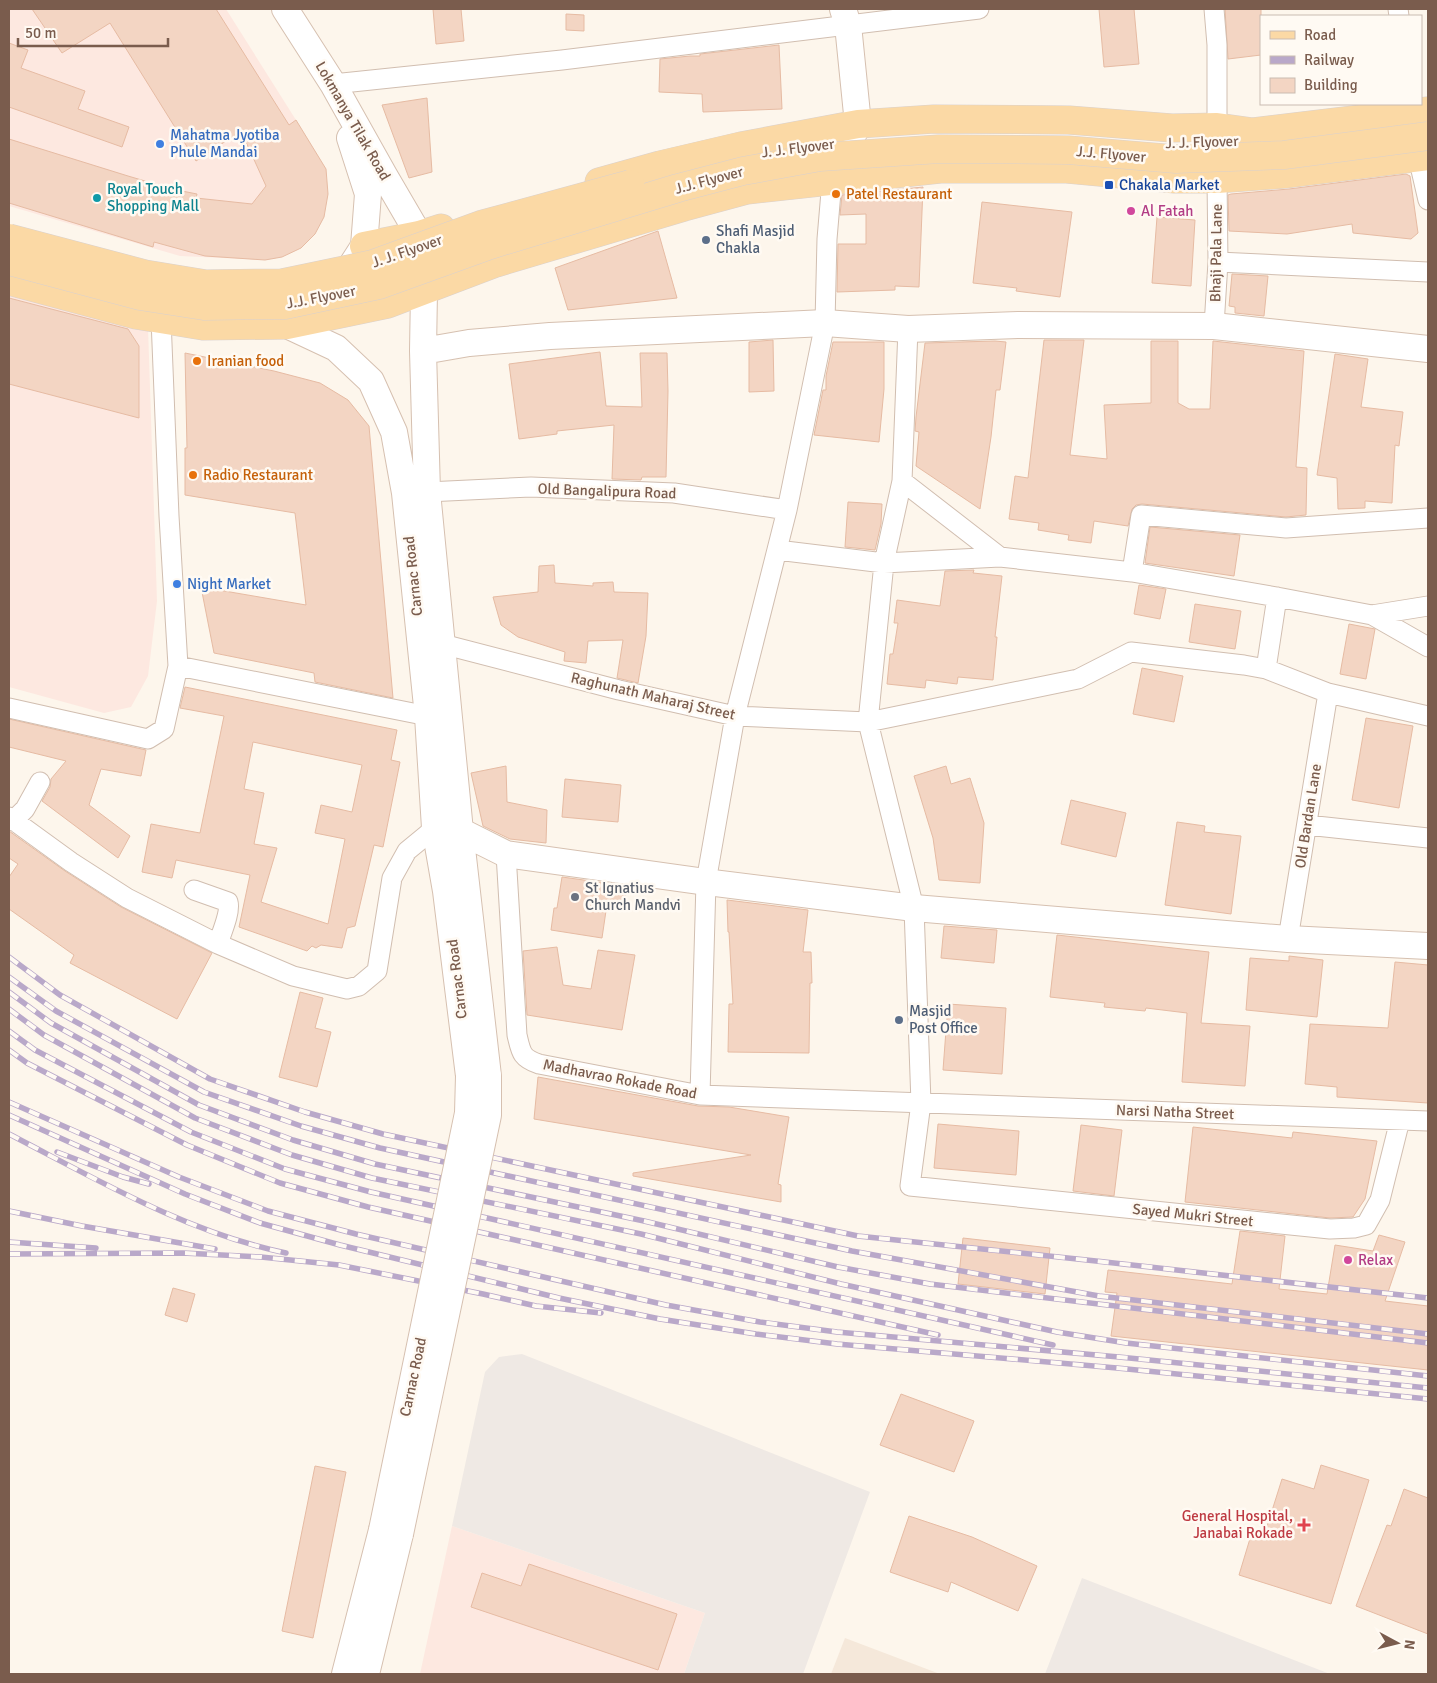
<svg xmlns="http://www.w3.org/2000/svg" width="1437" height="1683" viewBox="0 0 1437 1683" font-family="Signika,sans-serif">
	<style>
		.residential { fill: #f5e8da }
		.commercial { fill: #fde8e0 }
		.industrial { fill: #efe9e4 }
		.building { fill: #f3d5c3; stroke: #e6bba3; fill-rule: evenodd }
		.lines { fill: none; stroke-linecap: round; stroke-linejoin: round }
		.street-casing { stroke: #d1beb0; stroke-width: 21 }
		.secondary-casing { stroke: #d6c0b0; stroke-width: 28 }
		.primary-casing { stroke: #dad1cd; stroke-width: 29 }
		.street { stroke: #fff; stroke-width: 19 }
		.secondary { stroke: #fff; stroke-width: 26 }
		.primary { stroke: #fbd9a5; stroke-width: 28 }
		.rail-casing { stroke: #b9a8c9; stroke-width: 5.5 }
		.rail { stroke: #fffaf3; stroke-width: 4; stroke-dasharray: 11; stroke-linecap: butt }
		.secondary-bridge-casing { stroke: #d6c0b0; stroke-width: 28; stroke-linecap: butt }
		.primary-bridge-casing { stroke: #dad1cd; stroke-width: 29; stroke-linecap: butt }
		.secondary-bridge { stroke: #fff; stroke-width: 26 }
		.primary-bridge { stroke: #fbd9a5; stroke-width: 28 }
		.shop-dot { fill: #3f7fe0; stroke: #fffaf3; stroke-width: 2 }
		.transit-dot { fill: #1a4fb4; stroke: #fffaf3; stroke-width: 2 }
		.food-dot { fill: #e8710a; stroke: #fffaf3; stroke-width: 2 }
		.culture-dot { fill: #0f9aa8; stroke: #fffaf3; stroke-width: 2 }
		.hotel-dot { fill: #d1479c; stroke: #fffaf3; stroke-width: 2 }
		.service-dot { fill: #5c6f8a; stroke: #fffaf3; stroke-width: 2 }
		.worship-dot { fill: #6b7280; stroke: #fffaf3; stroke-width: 2 }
		.health-dot { fill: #e0444e; stroke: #fffaf3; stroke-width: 2 }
		.labels { text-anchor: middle; stroke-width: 5; stroke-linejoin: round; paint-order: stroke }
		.street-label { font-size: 15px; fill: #7a5c4d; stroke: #fffaf3 }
		.shop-label { font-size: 15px; fill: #366cbe; stroke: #fffaf3; text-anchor: start }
		.transit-label { font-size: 15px; fill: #164399; stroke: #fffaf3; text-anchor: start }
		.culture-label { font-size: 15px; fill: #0d838f; stroke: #fffaf3; text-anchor: start }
		.food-label { font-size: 15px; fill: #c56008; stroke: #fffaf3; text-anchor: start }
		.hotel-label { font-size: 15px; fill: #b23c85; stroke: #fffaf3; text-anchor: start }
		.service-label { font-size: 15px; fill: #4e5e75; stroke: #fffaf3; text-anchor: start }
		.worship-label { font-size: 15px; fill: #5b616d; stroke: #fffaf3; text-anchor: start }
		.health-label { font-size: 15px; fill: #be3a42; stroke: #fffaf3; text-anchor: end }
	</style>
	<rect width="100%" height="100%" fill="#fdf6ec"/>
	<path class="residential" d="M845,1638L940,1674H831Z"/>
	<path class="commercial" d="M9,9H226L296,120L315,234L301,248L282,257L265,260L180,256L9,206Z
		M9,290L148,327L157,601L148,676L131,707L104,713L9,687Z
		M452,1526L705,1613L684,1674H420Z"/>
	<path class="industrial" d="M522,1354L870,1492L803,1674H684L705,1613L452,1526L485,1372L499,1357Z
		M1082,1578L1330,1674H1045Z"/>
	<path class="building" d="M32,9H216L289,125L296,120L326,169L328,194L324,217L315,234L301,248L282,257L265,260L205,256L154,242L153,247L9,203V139L128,176L172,189L197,194L196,198L252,204L266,186L241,131L196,161L110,23L62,53Z
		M433,9H461L464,41L436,44Z
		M1099,9H1134L1139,64L1104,67Z
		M1225,9H1261V55L1228,59Z
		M566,14L584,15V31L566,30Z
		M9,43L28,50L21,68L85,91L78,109L129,127L122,147L9,107Z
		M779,45L782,109L703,112L702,94L659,92L660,59L690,56H700V54Z
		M427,98L432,172L409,178L382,105Z
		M1406,174L1410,176L1418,233L1411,239L1353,233L1352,224L1287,234L1229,231L1228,195L1231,194L1289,189Z
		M923,187L919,287L895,286V290L837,292L838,244H866V214L840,215L842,195Z
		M982,202L1072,212L1060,297L1016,291L1017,288L973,283Z
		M1157,217L1195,220L1191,286L1152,283Z
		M658,231L677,298L568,310L555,268Z
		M1232,274L1268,276L1264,316L1235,313V307L1229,306Z
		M9,298L128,329L139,346V418L9,384Z
		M773,340L774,391L749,392V342Z
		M1044,340H1084L1070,455L1107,459L1104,405L1151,403V341H1178V403L1189,409H1210L1213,341L1304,351L1296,467L1307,468L1306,515L1286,517L1142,504L1136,505L1132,509L1128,526L1094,521L1091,543L1068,540L1069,535L1038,530L1039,523L1009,519L1015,476L1028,478Z
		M995,341L1006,342L1000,390H996L991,437L980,509L916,466L919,432L915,431L916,417L925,343Z
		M833,342H884V389L879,442L814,435L823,390H826V376Z
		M600,352L606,406L642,407L640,353H667L668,391L666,477H642L641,480L612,479L614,425L557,431V434L519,439L509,364Z
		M185,353L274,371L320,383L348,400L369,426L393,698L315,682L314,673L214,653L201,587L306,605L295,513L185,495V448H187Z
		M1335,354L1368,359L1361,407L1403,412L1399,446L1395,445L1392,503L1365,501V508L1338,509L1337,478L1317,475Z
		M848,502L882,504L881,524L875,550L845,547Z
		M1150,527L1240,535L1234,576L1145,563Z
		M554,565L555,583L593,586V583L613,582L614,592L648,593L646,636L638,683L617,678L623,640L588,641L586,663L564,661L565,652L518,637L501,625L493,597L538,592L539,566Z
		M974,570L973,573L1002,576L995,637H997L993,680L958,677L957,684L926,680L925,688L887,684L890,654H893L898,623H894L897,600L940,606L945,571Z
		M1139,585L1166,589L1160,619L1134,614Z
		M1195,604L1241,611L1235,649L1189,642Z
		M1349,624L1375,629L1366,679L1340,674Z
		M1142,668L1183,676L1174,722L1133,714Z
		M185,687L397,730L391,760L400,762L383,847L374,845L355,926L347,928L342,948L321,945L316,948L312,946L307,951L239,927L250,875L176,860L172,878L142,872L151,824L200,833L224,716L180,708ZM253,742L362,765L352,812L321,805L315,833L345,839L328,924L261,902L277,848L254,844L264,793L244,789Z
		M1366,718L1413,726L1399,808L1352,800Z
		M9,719L146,750L141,776L101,769L89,805L130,836L118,858L42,801L50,787L51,779L66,761L9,747Z
		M506,766L507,802L547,810L546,843L510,839L483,826L471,773Z
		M946,766L951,784L970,778L984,823L980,883L939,880L933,838L914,776Z
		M565,779L621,785L618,822L562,817Z
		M1071,800L1126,813L1116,857L1061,844Z
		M1177,822L1205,826L1204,832L1241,836L1231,914L1165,905Z
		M9,831L65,871L121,907L212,953L177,1019L70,963L74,955L9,909V877L18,864L9,858Z
		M562,877L627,886L624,906L607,904L602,938L551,930L554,908H557Z
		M727,900L808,910L803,952H811L812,983H810L809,1053L728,1052L729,1004H733L729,932H728Z
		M944,926L997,930L994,963L941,958Z
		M1057,935L1209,952L1201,1023L1250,1026L1245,1086L1182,1082L1187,1013L1146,1008L1145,1011L1104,1007L1105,1003L1050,997Z
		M557,947L563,985L591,989L598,950L635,955L622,1030L527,1015L523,951Z
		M1289,956L1323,960L1317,1017L1246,1010L1250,958L1289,961Z
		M1395,962L1428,965V1103L1337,1097V1087L1305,1084L1310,1024L1388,1028Z
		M300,992L323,998L315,1028L331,1032L317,1087L279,1077Z
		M948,1004L1006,1008L1002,1074L943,1070Z
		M538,1077L698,1106L729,1107L789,1117L778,1184L781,1185V1202L633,1176V1173L751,1155L534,1119Z
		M938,1124L1019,1131L1016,1175L934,1168Z
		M1081,1125L1122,1130L1114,1196L1073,1191Z
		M1193,1127L1292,1138L1293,1132L1377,1141L1365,1199L1353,1217L1330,1218L1185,1202Z
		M1240,1231L1285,1236L1279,1289L1327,1294L1335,1245L1373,1251L1379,1235L1405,1242L1385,1301L1428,1306V1370L1111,1336L1117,1293L1105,1292L1108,1270L1232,1284Z
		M963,1238L1050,1248L1045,1294L958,1284Z
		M173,1288L195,1294L187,1322L165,1315Z
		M901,1394L974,1421L954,1472L880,1445Z
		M1321,1465L1369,1480L1331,1604L1239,1575L1252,1532L1264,1536L1282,1479L1314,1489Z
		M315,1466L346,1472L313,1638L282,1631Z
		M1404,1489L1428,1498V1634L1356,1606L1387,1525L1391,1526Z
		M909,1516L972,1537L1037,1566L1018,1611L951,1582L948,1592L890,1572Z
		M529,1564L677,1614L658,1670L471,1607L482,1573L521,1586Z"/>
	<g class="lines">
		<defs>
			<path id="street" d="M1214,9L1217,45V127
				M1398,9L1399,16
				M333,84L562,60L979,9
				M1418,157L1428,200
				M1218,262L1428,272
				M1214,326L1218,262L1217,179
				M908,329L902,481L884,563L868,722L914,908L921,1103L910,1186L1330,1229L1354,1228L1366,1225L1380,1200L1400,1120
				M902,481L1000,557L1132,572L1141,515L1286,528L1428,518
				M427,492L531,487L674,493L787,510
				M777,550L884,563L1000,557
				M1132,572L1277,597L1372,615L1428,647
				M1372,615L1428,606
				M442,644L619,690L735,716L868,722L1078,679L1131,652L1244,665L1266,669L1328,693L1428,716
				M178,666L428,716
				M1266,669L1277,597
				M9,708L148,739L164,729L178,666L169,516L161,319
				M9,817L71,862L127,898L218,944L293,976L347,989L359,986L377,971L392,878L407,851L435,828
				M13,821L25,809L40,782
				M1307,825L1428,838
				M506,854L517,1035C521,1052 521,1058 539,1064L700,1095L1428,1121
				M194,890L228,902C231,912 221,934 218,944
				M1288,939L1328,693
				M700,1095L706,882L735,716L787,510L825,323L827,239L832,180"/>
			<path id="secondary" d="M285,9L333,84L384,175L419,235L418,260L424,291L423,351L427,492L460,831L488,1076
				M350,138L368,194L364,246L353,263
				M835,174L858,124L848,25L843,9
				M287,325L336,348L371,381L394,432L405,493L428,716L435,828L446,891L469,1076
				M423,351L469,343L550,336L825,323L908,329L1018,325L1214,326L1428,349
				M460,831L506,854L706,882L914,908L1288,939L1428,946
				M345,1674L382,1530
				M366,1674L400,1534"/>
			<path id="primary" d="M599,182L660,165L741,146L858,124L934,119L1069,120L1172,128L1217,127L1253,132L1428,111
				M364,246L419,235L441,228
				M9,281L136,315L203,326L287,325L388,304L496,263L684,207L747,190L940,169H1067L1175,179H1217L1285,174L1428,156"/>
		</defs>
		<use href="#street" class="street-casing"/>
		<use href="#secondary" class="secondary-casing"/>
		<use href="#primary" class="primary-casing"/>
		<use href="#street" class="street"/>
		<use href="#secondary" class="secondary"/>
		<use href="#primary" class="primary"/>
		<defs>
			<path id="rail" d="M9,957L60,995L210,1079L305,1112L383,1134L858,1236L1096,1261L1428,1298
				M9,977L56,1011L204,1092L301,1126L380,1148L852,1251L1099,1296L1428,1334
				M9,992L51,1023L199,1105L293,1140L375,1164L644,1221L838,1267L930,1284L1428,1343
				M9,1009L44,1035L195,1118L292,1155L372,1178L641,1234L841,1284L1057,1332L1126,1343L1428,1376
				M9,1031L35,1050L191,1132L285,1169L371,1192L1053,1345
				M9,1050L27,1063L187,1145L280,1183L368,1207L938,1335
				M9,1102L179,1177L268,1211L356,1234L666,1305L760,1322L837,1332L1119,1357L1428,1388
				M9,1115L185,1194L260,1223L340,1245L559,1298L660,1319L756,1334L837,1344L1117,1368L1428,1399
				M9,1134C98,1180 186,1232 286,1253
				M57,1152L123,1177L149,1184
				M9,1211L82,1226L215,1249
				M9,1242L96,1248
				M9,1254L183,1253L261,1257L339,1265L483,1294L536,1306L601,1313"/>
		</defs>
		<use href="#rail" class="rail-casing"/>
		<use href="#rail" class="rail"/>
		<defs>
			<path id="secondary-bridge" d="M382,1530L468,1113L469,1076
				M400,1534L488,1115V1076"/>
			<path id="primary-bridge" d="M9,238L145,274L206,284L282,283L373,264L483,224L630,184
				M9,261L140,296L204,306L285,305L379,285L490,245L678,188L743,171L820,157L939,149L1068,150L1176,159L1284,155L1428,136"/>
		</defs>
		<use href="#secondary-bridge" class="secondary-bridge-casing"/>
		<use href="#primary-bridge" class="primary-bridge-casing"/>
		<use href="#secondary-bridge" class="secondary-bridge"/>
		<use href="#primary-bridge" class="primary-bridge"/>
	</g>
	<g class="shop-dot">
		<circle cx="160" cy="144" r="5"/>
		<circle cx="177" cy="584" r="5"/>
	</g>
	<rect class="transit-dot" x="1104" y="180" width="10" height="10" rx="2.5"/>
	<g class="food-dot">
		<circle cx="836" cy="194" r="5"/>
		<circle cx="197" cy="361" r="5"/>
		<circle cx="193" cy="475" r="5"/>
	</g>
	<circle class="culture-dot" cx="97" cy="198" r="5"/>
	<g class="hotel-dot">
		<circle cx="1131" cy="211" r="5"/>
		<circle cx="1348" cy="1260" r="5"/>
	</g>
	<g class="service-dot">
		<circle cx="706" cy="240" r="5"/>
		<circle cx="899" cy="1020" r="5"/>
	</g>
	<circle class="worship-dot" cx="575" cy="897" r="5"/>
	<path class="health-dot" d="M1301.5 1517.5h5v5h5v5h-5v5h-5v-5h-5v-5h5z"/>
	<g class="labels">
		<g class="street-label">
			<text transform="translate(353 121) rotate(60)" y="5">Lokmanya Tilak Road</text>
			<text transform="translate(1202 142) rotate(-2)" y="5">J. J. Flyover</text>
			<text transform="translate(798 148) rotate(-7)" y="5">J. J. Flyover</text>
			<text transform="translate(1111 154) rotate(5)" y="5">J.J. Flyover</text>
			<text transform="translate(709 180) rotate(-15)" y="5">J.J. Flyover</text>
			<text transform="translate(407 251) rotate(-19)" y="5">J. J. Flyover</text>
			<text transform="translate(1216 253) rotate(-89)" y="5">Bhaji Pala Lane</text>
			<text transform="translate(321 297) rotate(-11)" y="5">J.J. Flyover</text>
			<text transform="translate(607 491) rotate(2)" y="5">Old Bangalipura Road</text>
			<text transform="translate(413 576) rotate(-96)" y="5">Carnac Road</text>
			<text transform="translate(653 696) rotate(13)" y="5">Raghunath Maharaj Street</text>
			<text transform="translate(1308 816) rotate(-81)" y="5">Old Bardan Lane</text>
			<text transform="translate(457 979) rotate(-97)" y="5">Carnac Road</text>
			<text transform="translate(620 1079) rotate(11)" y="5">Madhavrao Rokade Road</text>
			<text transform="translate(1175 1112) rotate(2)" y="5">Narsi Natha Street</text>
			<text transform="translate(1193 1215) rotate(6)" y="5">Sayed Mukri Street</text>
			<text transform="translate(413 1377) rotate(-78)" y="5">Carnac Road</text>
		</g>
		<g class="shop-label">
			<text x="170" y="140">Mahatma Jyotiba<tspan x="170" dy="17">Phule Mandai</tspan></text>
			<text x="187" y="589">Night Market</text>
		</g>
		<g class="transit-label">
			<text x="1119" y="190">Chakala Market</text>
		</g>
		<g class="culture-label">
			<text x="107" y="194">Royal Touch<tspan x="107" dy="17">Shopping Mall</tspan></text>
		</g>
		<g class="food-label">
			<text x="846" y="199">Patel Restaurant</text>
			<text x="207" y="366">Iranian food</text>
			<text x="203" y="480">Radio Restaurant</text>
		</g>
		<g class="hotel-label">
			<text x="1141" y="216">Al Fatah</text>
			<text x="1358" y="1265">Relax</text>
		</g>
		<g class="service-label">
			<text x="716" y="236">Shafi Masjid<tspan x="716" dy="17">Chakla</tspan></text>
			<text x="909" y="1016">Masjid<tspan x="909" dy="17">Post Office</tspan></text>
		</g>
		<g class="worship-label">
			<text x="585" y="893">St Ignatius<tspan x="585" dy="17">Church Mandvi</tspan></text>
		</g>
		<g class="health-label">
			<text x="1293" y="1521">General Hospital,<tspan x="1293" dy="17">Janabai Rokade</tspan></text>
		</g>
	</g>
	<rect width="1437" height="1683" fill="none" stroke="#7a5c4d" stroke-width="20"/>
	<rect x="1260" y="15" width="162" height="90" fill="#fffaf3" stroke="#cabbb1"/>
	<rect x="1270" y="31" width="25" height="8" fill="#fbd9a5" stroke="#cabbb1"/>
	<text x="1304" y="40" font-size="15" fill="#7a5c4d">Road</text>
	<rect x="1270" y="56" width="25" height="8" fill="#b9a8c9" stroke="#cabbb1"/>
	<text x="1304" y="65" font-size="15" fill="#7a5c4d">Railway</text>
	<rect x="1270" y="78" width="25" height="15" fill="#f3d5c3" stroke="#cabbb1"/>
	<text x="1304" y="90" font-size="15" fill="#7a5c4d">Building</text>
	<g transform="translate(1397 1643) rotate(97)" stroke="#fffaf3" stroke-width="4" paint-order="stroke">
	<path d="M0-4L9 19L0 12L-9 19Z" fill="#7a5c4d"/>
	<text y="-8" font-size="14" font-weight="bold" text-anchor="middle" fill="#7a5c4d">N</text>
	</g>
	<path d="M18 38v8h150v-8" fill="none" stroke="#7a5c4d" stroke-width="2.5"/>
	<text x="25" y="38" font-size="15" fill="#7a5c4d" stroke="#fffaf3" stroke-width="4" paint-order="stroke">50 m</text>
</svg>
